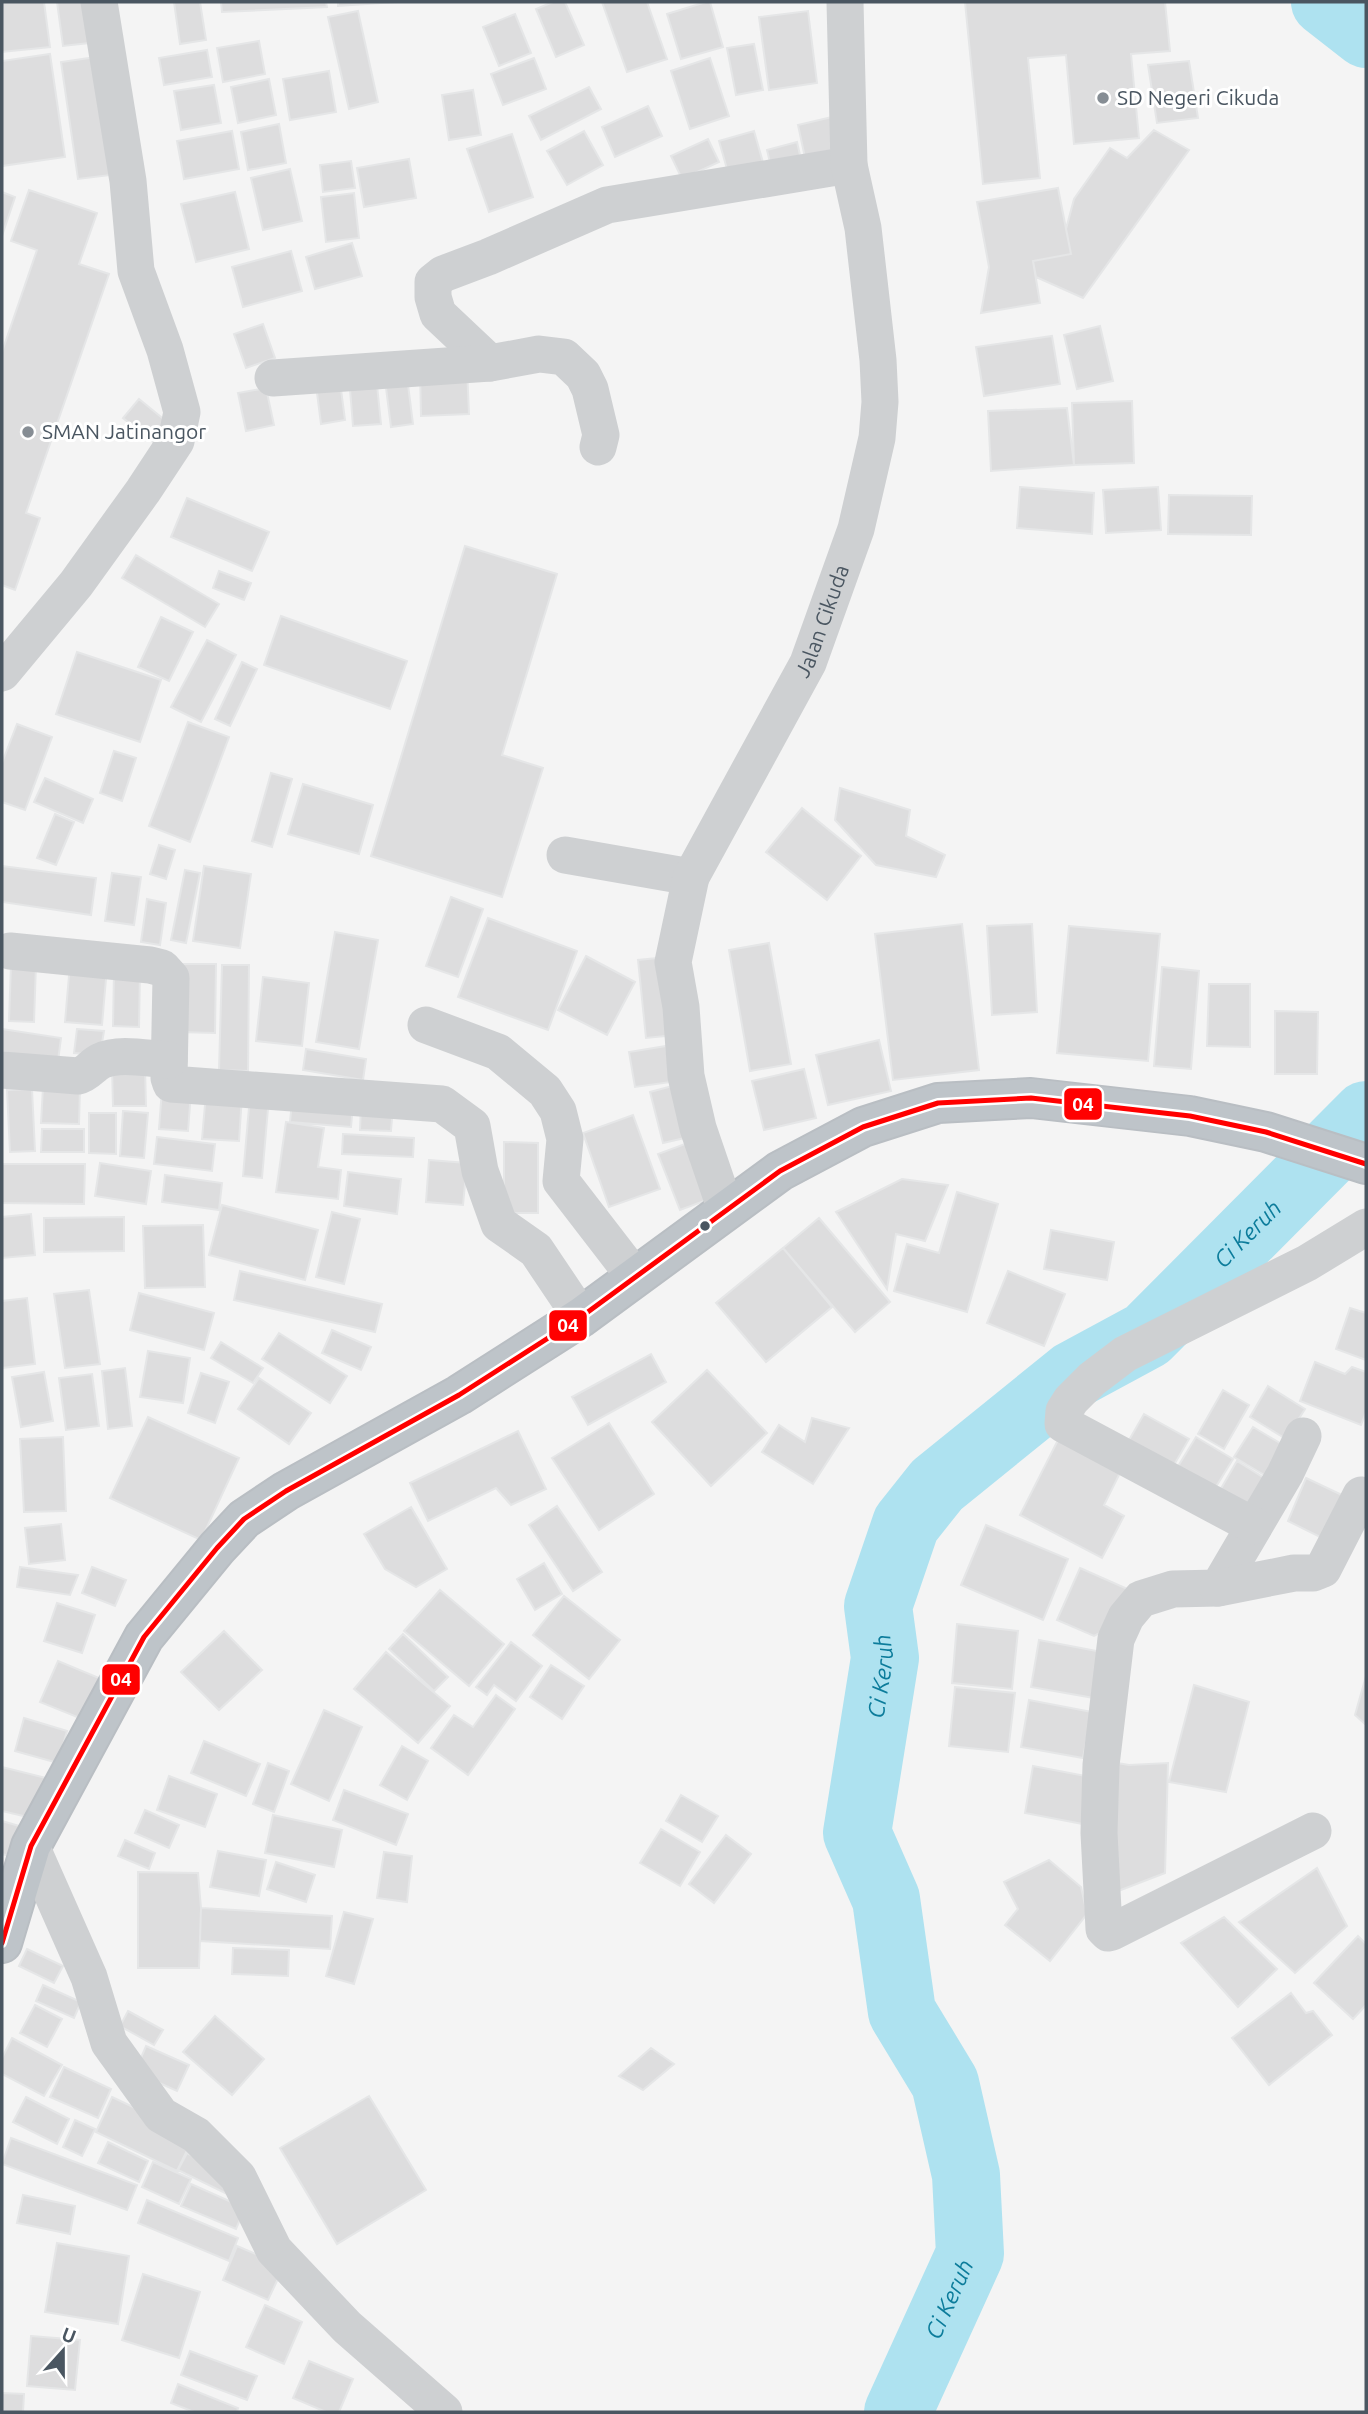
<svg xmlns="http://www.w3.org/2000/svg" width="1368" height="2414" viewBox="0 0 1368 2414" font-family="Ubuntu,sans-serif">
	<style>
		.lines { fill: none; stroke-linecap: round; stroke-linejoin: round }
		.river { stroke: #aee2f0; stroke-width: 68 }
		.building { fill: #ddddde; stroke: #e5e6e7; stroke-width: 2 }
		.highway-casing { stroke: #b9bec3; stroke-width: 42 }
		.minor { stroke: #ced0d2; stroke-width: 37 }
		.highway { stroke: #bec4c9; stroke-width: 38 }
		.bus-1-casing { stroke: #fff; stroke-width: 10 }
		.bus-1 { stroke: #f00; stroke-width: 5 }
		.poi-dot { fill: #868d94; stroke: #fff; stroke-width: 2.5 }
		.bus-dot { fill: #4a5661; stroke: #fff; stroke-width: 2.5 }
		.labels { text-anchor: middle; stroke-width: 6; stroke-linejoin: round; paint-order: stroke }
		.poi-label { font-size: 21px; fill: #4a5661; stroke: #fff; text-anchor: start }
		.street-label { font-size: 21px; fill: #4a5661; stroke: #fff }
		.water-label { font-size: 23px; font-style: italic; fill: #0c7c9b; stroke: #fff }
		.line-badge { stroke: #fff; stroke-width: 2.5 }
		.badge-label { font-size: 19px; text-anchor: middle; font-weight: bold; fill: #fff }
	</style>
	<rect width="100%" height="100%" fill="#f4f4f4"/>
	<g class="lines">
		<g class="river">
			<path d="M1325,2L1366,34"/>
			<path id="s1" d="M898,2412L970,2254L966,2175L945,2083L902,2012L886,1899L857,1833L885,1658L878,1606L906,1524L937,1485L1073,1375L1147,1335L1366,1115"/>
		</g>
	</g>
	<path class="building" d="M2,2H44L50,47L2,52Z
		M57,2H93L98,42L63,46Z
		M174,2H200L206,40L180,44Z
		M221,2H326L327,7L222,12Z
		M338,2H397L338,6Z
		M553,2H565L584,45L556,57L536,9Z
		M602,2H647L667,59L627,72Z
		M706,2H710L723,47L681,59L667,14Z
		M965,2H1165L1170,51L1131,54L1139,138L1074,144L1066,55L1028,58L1040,178L983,184Z
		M358,11L378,102L349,109L328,17Z
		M808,11L817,83L769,90L759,17Z
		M515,14L531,53L499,66L483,27Z
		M259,41L265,74L223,82L217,48Z
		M754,44L763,90L736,95L727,48Z
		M207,50L212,77L164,85L159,58Z
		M50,54L65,157L2,166V61Z
		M103,56L119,174L78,179L61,62Z
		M534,58L546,89L503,105L491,74Z
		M710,58L729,116L690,129L671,71Z
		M1189,61L1198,118L1157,123L1148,65Z
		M329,71L336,112L290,120L283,79Z
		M269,79L276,115L238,123L231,87Z
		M214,85L221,123L181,130L174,91Z
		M589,87L601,109L541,140L529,116Z
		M473,90L481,135L449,140L442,95Z
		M648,106L662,136L615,157L602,127Z
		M832,117L840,161L807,167L798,125Z
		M279,124L286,163L248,170L241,132Z
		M1154,130L1189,150L1083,298L1036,277L1033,261L1071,254L1066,229L1074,199L1110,148L1127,158Z
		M232,131L239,169L184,179L177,141Z
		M584,131L603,165L567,185L547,151Z
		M754,131L766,173L731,183L719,141Z
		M512,134L533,197L489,212L467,149Z
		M708,139L719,162L682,179L671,156Z
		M797,142L803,168L773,175L767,150Z
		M409,159L416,198L364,207L357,168Z
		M351,161L355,188L323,192L320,165Z
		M290,169L302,221L263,230L251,178Z
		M1058,188L1071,254L1033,261L1040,303L981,313L989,267L977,202Z
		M29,190L97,213L79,264L109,274L26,513L40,518L15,590L2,585V352L37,250L11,241Z
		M2,192L15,197L2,236Z
		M235,192L249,249L196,262L181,204Z
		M354,193L359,238L326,242L321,197Z
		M352,243L362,276L315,289L306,257Z
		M291,251L302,291L243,307L232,267Z
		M263,324L275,358L246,368L234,334Z
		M1100,326L1113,381L1077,389L1064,335Z
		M1052,336L1060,384L984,396L976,347Z
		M467,368L469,414L421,416L420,370Z
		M406,369L413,424L391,427L384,372Z
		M376,375L381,424L353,426L349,377Z
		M340,382L345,420L321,424L316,385Z
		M266,388L274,425L246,431L238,393Z
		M139,399L172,426L157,445L123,418Z
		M1132,401L1134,463L1074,465L1072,403Z
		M1067,408L1074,465L991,471L988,411Z
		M1020,487L1094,493L1092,534L1017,528Z
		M1158,487L1161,530L1106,533L1103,490Z
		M1169,495L1252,496L1251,535L1168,534Z
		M187,498L269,532L252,571L171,537Z
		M465,546L557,574L502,755L543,768L502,897L371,856Z
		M136,555L219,604L205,627L122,578Z
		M219,571L251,583L244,600L213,588Z
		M281,616L407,661L390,709L264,665Z
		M161,617L193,632L169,681L138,667Z
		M207,640L236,655L201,722L171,707Z
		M77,652L161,680L140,742L56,714Z
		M242,662L257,669L230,726L215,719Z
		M188,722L229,737L190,842L149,826Z
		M17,724L52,737L25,810L2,802V763Z
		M114,751L136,758L122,801L100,793Z
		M271,773L292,779L272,847L252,841Z
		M45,778L93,799L83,823L34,802Z
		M303,784L373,805L359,854L288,834Z
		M840,788L910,810L906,836L945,855L936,877L876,865L835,820Z
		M802,808L861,856L827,900L766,852Z
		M55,814L74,822L56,865L37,858Z
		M159,845L175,850L166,879L150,874Z
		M2,866L96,878L91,915L2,902Z
		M204,866L251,874L240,948L193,941Z
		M185,870L200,873L186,943L171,940Z
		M112,873L141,877L134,925L105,921Z
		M451,897L483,909L458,977L426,966Z
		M147,899L166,903L160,945L141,942Z
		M488,918L577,951L548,1030L458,997Z
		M962,924L979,1070L893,1080L875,934Z
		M1032,924L1037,1012L992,1015L987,926Z
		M1069,926L1160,934L1148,1061L1057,1053Z
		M335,932L378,940L359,1049L316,1042Z
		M769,943L791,1064L750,1071L729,950Z
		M586,956L635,982L607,1035L558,1010Z
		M667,957L675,1035L646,1038L638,960Z
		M11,964H36L34,1022L9,1021Z
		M70,964L107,967L102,1025L65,1022Z
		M178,964H216L215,1033L178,1032Z
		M222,965H249L248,1071L219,1070Z
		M1162,967L1199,971L1191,1069L1154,1066Z
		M114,971H140L139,1027L113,1026Z
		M263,977L309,983L302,1046L256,1041Z
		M1209,984H1250V1047L1207,1046Z
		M1275,1011L1318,1012L1317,1074H1275Z
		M2,1029L61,1038L58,1061L2,1052Z
		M77,1029L104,1031L100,1055L74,1053Z
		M879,1040L891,1091L828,1105L816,1055Z
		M666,1046L671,1082L635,1087L629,1052Z
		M306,1049L366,1059L363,1080L303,1070Z
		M145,1067L146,1106H113L112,1068Z
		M804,1069L816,1118L764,1130L752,1081Z
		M676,1085L689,1137L663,1143L650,1092Z
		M43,1087L80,1088L79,1124L41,1123Z
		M32,1089L35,1151L10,1152L7,1090Z
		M162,1089L191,1092L188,1131L159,1129Z
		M206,1093L242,1096L239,1141L202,1139Z
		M250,1096L269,1097L262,1178L243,1176Z
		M292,1101L353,1105L351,1127L290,1122Z
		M361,1105L393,1106L391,1131L360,1130Z
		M123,1111L148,1113L144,1158L120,1156Z
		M89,1113H116V1154L89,1153Z
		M633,1115L660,1189L609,1207L583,1133Z
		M286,1122L324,1128L318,1167L341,1170L338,1199L276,1192Z
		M42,1129H84V1152H41Z
		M343,1134L414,1138L413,1157L342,1154Z
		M157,1137L215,1144L212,1171L154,1164Z
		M693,1141L715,1197L680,1210L658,1154Z
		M504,1142L538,1143V1213H504Z
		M429,1160L467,1163L463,1205L426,1202Z
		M100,1163L151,1171L146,1204L95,1196Z
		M2,1164H85L84,1204L2,1203Z
		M348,1172L401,1179L397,1214L344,1206Z
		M165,1175L222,1183L219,1210L162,1202Z
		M902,1179L948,1185L925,1241L896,1234L887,1289L836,1212Z
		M957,1192L998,1204L967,1312L894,1291L907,1244L939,1253Z
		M222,1205L318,1230L305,1280L209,1255Z
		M332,1212L360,1219L344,1284L316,1277Z
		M31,1214L35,1255L2,1258V1217Z
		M124,1217V1251L44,1252V1218Z
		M819,1218L890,1302L855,1332L783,1248Z
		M203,1225L205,1287L145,1288L143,1226Z
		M1051,1230L1114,1242L1107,1280L1044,1269Z
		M783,1248L832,1307L766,1362L716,1303Z
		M240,1271L382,1304L375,1332L234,1300Z
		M1008,1271L1065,1294L1044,1346L987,1323Z
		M89,1290L100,1364L65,1368L54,1294Z
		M139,1293L214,1313L204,1350L130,1330Z
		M27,1298L35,1364L2,1368V1301Z
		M1350,1308L1366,1313V1360L1336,1349Z
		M332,1330L371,1347L361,1370L322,1353Z
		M279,1333L347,1376L330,1403L262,1359Z
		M221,1342L263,1368L253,1383L211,1358Z
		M148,1351L190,1358L183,1403L140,1397Z
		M651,1354L666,1382L588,1425L572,1397Z
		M1315,1362L1345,1374L1352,1367L1366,1372V1412L1361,1425L1300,1401Z
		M125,1368L132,1426L108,1429L102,1371Z
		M707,1370L767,1433L711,1486L652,1422Z
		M44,1372L53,1421L21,1427L12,1377Z
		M201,1373L229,1382L215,1423L188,1413Z
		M92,1374L99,1426L66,1430L59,1378Z
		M259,1378L311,1413L289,1444L238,1409Z
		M1268,1386L1305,1409L1286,1439L1250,1417Z
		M1223,1390L1249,1405L1224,1449L1198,1434Z
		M1144,1414L1189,1439L1174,1465L1129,1440Z
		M148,1417L239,1458L201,1540L110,1498Z
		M812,1418L849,1428L813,1484L762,1452L779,1425L805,1442Z
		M609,1423L654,1494L599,1530L552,1458Z
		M1253,1427L1290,1449L1271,1479L1234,1457Z
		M518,1431L546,1489L511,1505L496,1488L428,1521L410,1483Z
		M1060,1436L1123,1467L1104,1505L1124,1516L1102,1558L1020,1515Z
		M63,1437L66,1511L24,1512L20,1439Z
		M1196,1437L1233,1459L1214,1490L1177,1468Z
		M1237,1461L1274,1484L1256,1514L1219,1492Z
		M1306,1478L1342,1495L1322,1538L1288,1521Z
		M557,1506L602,1572L573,1591L529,1525Z
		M411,1507L447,1569L416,1587L385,1569L364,1534Z
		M61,1524L65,1560L29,1564L25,1528Z
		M986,1525L1068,1559L1043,1620L961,1585Z
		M544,1563L562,1594L535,1610L517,1579Z
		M20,1567L78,1575L70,1595L17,1587Z
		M92,1567L126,1580L115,1606L82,1593Z
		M1080,1568L1132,1591L1118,1624L1094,1636L1057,1620Z
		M440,1590L504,1644L469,1686L404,1631Z
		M564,1596L620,1640L589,1679L533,1635Z
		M57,1603L95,1615L82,1653L44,1641Z
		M957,1624L1018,1631L1012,1689L952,1683Z
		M224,1631L262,1670L219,1710L181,1672Z
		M403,1634L448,1677L434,1691L389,1649Z
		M1039,1640L1102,1652L1094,1698L1031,1687Z
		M511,1642L542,1666L516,1701L494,1685L487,1695L476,1687Z
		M386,1652L450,1706L418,1743L354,1689Z
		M58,1661L99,1678L82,1719L40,1702Z
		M551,1665L584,1686L562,1719L530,1697Z
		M1366,1676V1725L1355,1715Z
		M1194,1685L1249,1702L1226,1792L1169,1782Z
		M955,1687L1015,1693L1008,1752L949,1746Z
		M496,1695L515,1709L468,1775L431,1748L454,1715L473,1727Z
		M1029,1700L1092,1712L1083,1758L1021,1747Z
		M324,1710L362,1727L329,1801L291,1784Z
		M24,1718L67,1731L58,1763L15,1751Z
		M204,1741L260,1764L246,1796L191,1773Z
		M402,1746L428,1761L407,1800L380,1785Z
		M1106,1761L1129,1765L1168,1763L1165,1873L1113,1893Z
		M268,1763L289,1771L274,1812L253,1804Z
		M1033,1766L1096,1778L1088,1825L1025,1813Z
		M2,1767L46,1778L36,1819L2,1811Z
		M169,1776L217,1794L205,1827L157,1810Z
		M344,1790L408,1814L396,1845L333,1820Z
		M681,1795L718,1816L702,1842L666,1821Z
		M145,1810L179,1825L169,1848L135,1833Z
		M273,1815L342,1830L334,1867L265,1853Z
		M2,1821L33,1830L24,1860L2,1854Z
		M661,1829L700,1852L680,1886L640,1863Z
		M726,1835L751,1854L714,1903L689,1884Z
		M125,1840L155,1853L149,1869L118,1856Z
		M218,1851L266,1860L259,1896L210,1887Z
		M384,1852L412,1856L407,1902L377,1898Z
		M1049,1860L1081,1887L1087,1914L1050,1961L1005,1925L1018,1909L1004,1882Z
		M276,1862L315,1875L306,1902L267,1889Z
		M1317,1868L1347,1926L1295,1973L1239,1922Z
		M138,1872L198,1873L201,1908L199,1968H138Z
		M201,1908L332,1916L330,1949L200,1941Z
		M344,1912L373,1919L354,1984L326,1976Z
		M1224,1917L1277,1969L1238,2007L1181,1943Z
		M1358,1936L1366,1944V2005L1353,2019L1314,1983Z
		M233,1948L289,1950L288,1976L232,1974Z
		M27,1949L63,1966L54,1983L19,1966Z
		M43,1985L81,2002L74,2018L36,2001Z
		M1291,1993L1306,2013L1313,2011L1332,2035L1269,2085L1232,2038Z
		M35,2005L62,2019L47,2047L20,2033Z
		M128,2011L163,2030L154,2045L120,2026Z
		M215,2016L264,2059L232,2095L183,2052Z
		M12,2038L62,2065L44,2096L2,2074V2058Z
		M146,2046L189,2065L177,2091L135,2072Z
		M651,2048L674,2064L643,2090L619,2076Z
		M64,2067L111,2089L98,2118L50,2097Z
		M369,2096L426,2190L337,2244L280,2148Z
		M26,2097L69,2119L57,2144L13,2122Z
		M112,2097L194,2136L177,2171L96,2132Z
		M75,2120L95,2129L82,2156L63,2147Z
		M11,2138L137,2185L127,2210L2,2164Z
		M108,2142L148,2161L139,2182L98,2163Z
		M187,2153L236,2177L227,2194L178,2170Z
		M153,2162L191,2179L179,2204L142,2187Z
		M191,2184L245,2208L236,2229L181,2206Z
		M23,2195L75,2206L70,2234L17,2223Z
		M147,2200L238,2238L229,2261L138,2223Z
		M57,2243L129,2256L118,2324L45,2312Z
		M237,2246L284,2266L268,2300L223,2280Z
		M143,2274L200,2292L179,2358L122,2340Z
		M265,2305L302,2322L284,2364L246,2347Z
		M31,2336L80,2340L75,2390L27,2386Z
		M190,2351L257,2376L247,2400L181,2375Z
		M309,2361L353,2379L339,2412H326L293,2398Z
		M178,2384L238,2408L237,2412H194L171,2403Z
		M2,2393L24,2394L23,2412H2Z"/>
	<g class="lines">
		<defs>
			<path id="highway" d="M2,1943L31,1846L144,1637L217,1548L244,1519L286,1491L459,1395L581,1317L780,1171L863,1127L938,1103L1031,1098L1190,1116L1266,1132L1366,1164"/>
		</defs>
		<use href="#highway" class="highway-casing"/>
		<g class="minor">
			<path d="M490,363L438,314L433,297V282L443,274L488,257L607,205L849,165"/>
			<path d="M273,378L490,363L539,354L564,357L583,375L590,389L601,435L598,447"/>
			<path d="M2,673L76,584L143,491L176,441L182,412L165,350L136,271L128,181L99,2"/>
			<path d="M565,855L691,877"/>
			<path d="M10,951L150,965L162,968L171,978L169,1078L171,1084L442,1104L472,1126L480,1171L499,1224L536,1250L581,1317"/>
			<path d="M426,1025L498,1052L545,1091L558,1111L565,1139L561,1181L635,1277"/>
			<path d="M2,1070L78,1076C88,1074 92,1065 101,1061C119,1052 149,1059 169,1060"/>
			<path id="s2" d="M726,1210L698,1128L686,1076L681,1007L673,962L691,877L808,663L856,529L877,438L880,402L878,360L863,228L849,165L845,2"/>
			<path d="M1303,1436L1285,1474L1218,1588L1173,1589L1141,1599L1126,1617L1116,1639L1101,1765L1099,1833L1104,1929L1108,1933L1112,1932L1313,1831"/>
			<path d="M1254,1526L1063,1424L1064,1411L1071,1400L1092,1379L1125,1354L1307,1263L1366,1227"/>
			<path d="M1218,1588L1294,1573H1313L1323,1569L1361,1495"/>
			<path d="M31,1846L89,1977L109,2043L161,2115L196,2135L238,2177L274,2250L347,2327L444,2412"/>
		</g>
		<use href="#highway" class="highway"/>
		<defs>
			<path id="bus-1" d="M2,1943L31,1846L144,1637L217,1548L244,1519L286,1491L459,1395L581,1317L780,1171L863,1127L938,1103L1031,1098L1190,1116L1266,1132L1366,1164"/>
		</defs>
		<use href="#bus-1" class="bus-1-casing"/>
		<use href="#bus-1" class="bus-1"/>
	</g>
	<g class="poi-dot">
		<circle cx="1103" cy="98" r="7"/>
		<circle cx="28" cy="432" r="7"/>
	</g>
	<circle class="bus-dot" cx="705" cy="1226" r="6"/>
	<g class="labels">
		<g class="poi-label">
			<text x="1117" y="105">SD Negeri Cikuda</text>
			<text x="42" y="439">SMAN Jatinangor</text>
		</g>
		<g class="street-label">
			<text dy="7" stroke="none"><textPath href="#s2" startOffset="630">Jalan Cikuda</textPath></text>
		</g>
		<g class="water-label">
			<text dy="8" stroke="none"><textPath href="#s1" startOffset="1384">Ci Keruh</textPath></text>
			<text dy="8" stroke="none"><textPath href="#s1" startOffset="775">Ci Keruh</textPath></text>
			<text dy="8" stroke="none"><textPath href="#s1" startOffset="124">Ci Keruh</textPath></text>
		</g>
	</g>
	<g class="line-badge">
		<rect x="1063" y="1087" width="40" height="34" rx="7" fill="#f00"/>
		<rect x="548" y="1309" width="40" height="33" rx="7" fill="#f00"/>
		<rect x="101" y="1663" width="40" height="33" rx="7" fill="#f00"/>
	</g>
	<g class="badge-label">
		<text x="1083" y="1111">04</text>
		<text x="568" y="1332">04</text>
		<text x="121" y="1686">04</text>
	</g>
	<rect width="1368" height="2414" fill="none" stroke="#4a5661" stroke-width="7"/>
	<g transform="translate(63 2351) rotate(21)" stroke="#ffffff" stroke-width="5" paint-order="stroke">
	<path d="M0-5L12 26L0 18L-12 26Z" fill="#4a5661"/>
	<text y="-10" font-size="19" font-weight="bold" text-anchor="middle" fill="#4a5661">U</text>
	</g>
</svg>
